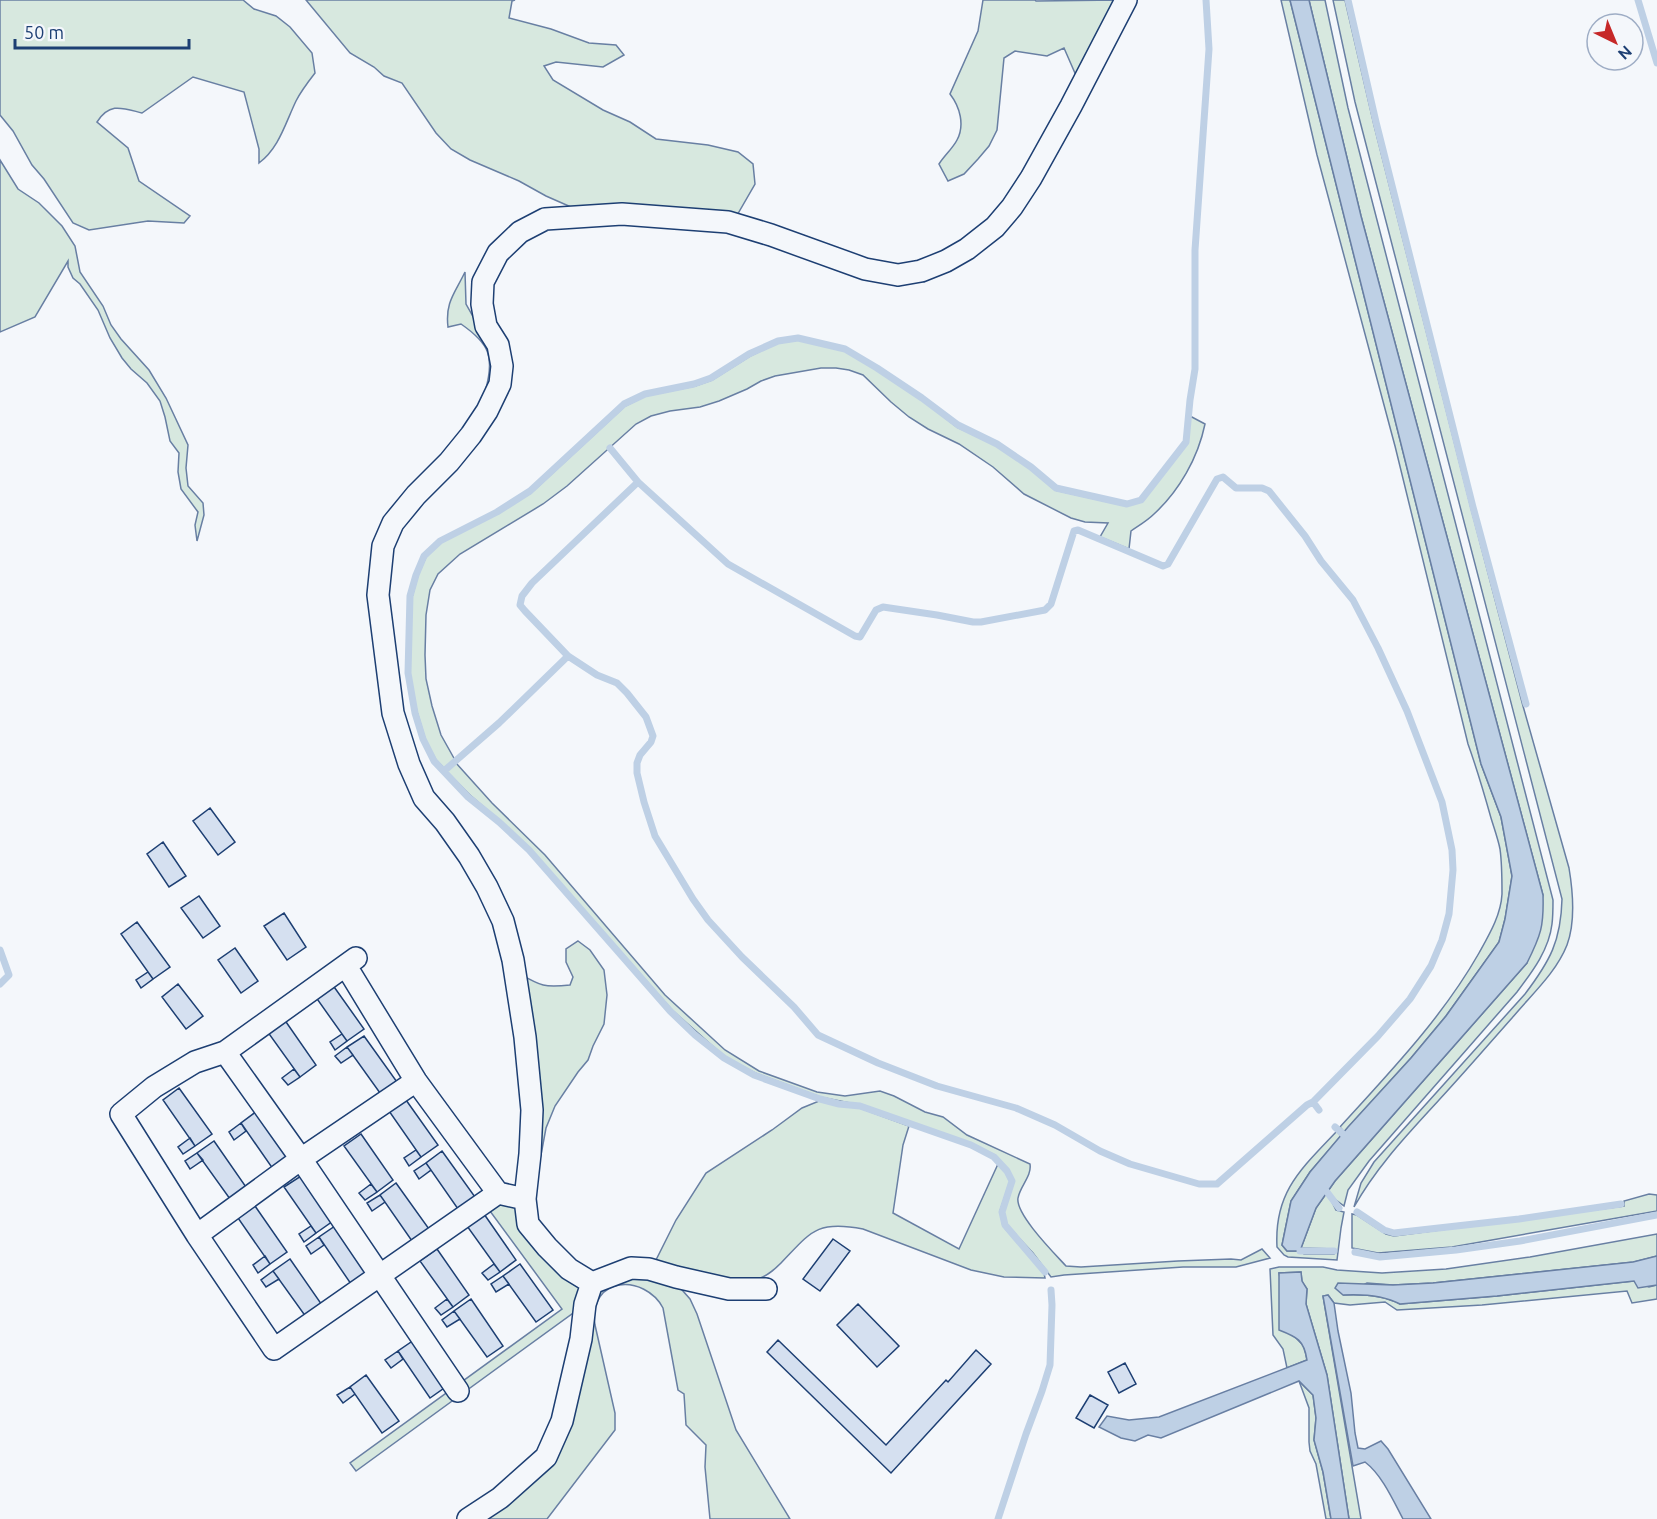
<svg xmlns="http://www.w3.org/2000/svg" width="1657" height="1519" viewBox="0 0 1657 1519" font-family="Ubuntu,sans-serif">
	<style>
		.green { fill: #d7e8df; stroke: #687fa3; stroke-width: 1.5 }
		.water { fill: #bed0e5; stroke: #687fa3; stroke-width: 1.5 }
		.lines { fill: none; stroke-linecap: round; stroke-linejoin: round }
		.stream { stroke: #bed0e5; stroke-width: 7 }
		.building { fill: #d5e0f0; stroke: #1d3f73; stroke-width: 1.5 }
		.street-casing { stroke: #1d3f73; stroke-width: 24 }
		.street { stroke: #f4f7fb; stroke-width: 21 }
	</style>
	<rect width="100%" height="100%" fill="#f4f7fb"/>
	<path class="green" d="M0,0H243L254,9L276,16L290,27L312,53L315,73C308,82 301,91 296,101C285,124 279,148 259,163V149L244,92L193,77L142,113C122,108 110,102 97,122L128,148L139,181L190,216L184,223L148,221L89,230L73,223L44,179L32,165L13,131L0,115Z
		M306,0H515L512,1L509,18L551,29L589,43L616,45L624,55L603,67L556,62L544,66L553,80L603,110L630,122L656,139L708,145L738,152L753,164L755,184L736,217L580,211L546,196L519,181L470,160L451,149L436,133L402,83L384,76L374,67L350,53Z
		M983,0H1035L1036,1L1119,0L1078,80L1064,48L1047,56L1015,51L1004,58L997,130L989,146L978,159L964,174L948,181L939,164C944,156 953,148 957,140C965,125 960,107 950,94L978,31Z
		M1281,0H1290L1481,764L1501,817L1512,876L1505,919L1499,942L1446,1016L1411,1058L1344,1132L1340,1127C1390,1072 1442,1018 1479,953C1489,935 1501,915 1502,894C1502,880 1502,863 1500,849C1498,839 1494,828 1491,818C1484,793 1477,769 1468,744L1395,446L1317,155Z
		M1309,0H1325L1348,108L1553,900C1553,908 1553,916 1552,924C1549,950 1532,972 1517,992L1369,1161L1348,1190L1344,1206L1328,1194L1336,1210L1344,1212L1341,1228L1337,1260L1288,1257L1284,1255L1277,1247C1274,1192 1301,1169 1337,1131L1341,1136L1310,1172L1291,1201L1282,1245L1287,1251H1300L1304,1254H1334L1335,1249L1301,1248L1316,1208L1335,1181L1527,963L1543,895L1361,216Z
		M1333,0H1345L1374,125L1471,508L1523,706L1569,868C1573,892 1576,921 1567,945C1556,973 1531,995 1512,1018C1488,1045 1464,1073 1439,1100C1408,1134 1377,1166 1354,1207L1361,1183L1374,1162L1525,994C1550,961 1561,941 1562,899L1355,102Z
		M0,160L18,189L39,203L62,226L75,246L80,272L103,306L111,325L121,339L149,370L166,398L188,445L186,468L188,486L203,503L204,515L197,541L195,525L198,512L181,489L178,472L179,453L170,441L165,417L160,401L147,383L131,369L122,358L110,338L98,310L80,284L73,278L68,267V261L35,317L0,332Z
		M465,272L466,304L494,354L492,386L485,392C495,357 490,344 461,324L448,327C445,302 455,293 465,272Z
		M798,340L845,351L876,369L921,399L957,427L996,445L1030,468L1055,490L1127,506L1142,501L1160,476L1177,457L1188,442L1190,416L1205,424C1198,458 1179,491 1154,514C1147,521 1138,526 1131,531L1129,549L1100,537L1108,523L1085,522L1071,518L1024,494L993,467L959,444L928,429L909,417L891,402L863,375L849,370L836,368H821L775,376L761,381L747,389L719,401L700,407L670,411L651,416L636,424L567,486L543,504L460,554L438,574L430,590L426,615L425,655L426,679L432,706L441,735L455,760L445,769L436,760L425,739L417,712L409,673L412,597L418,575L426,557L441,542L498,513L531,493L625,406L645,396L695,386L712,380L750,356L778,343Z
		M456,763L492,803L545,855L665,995L725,1050L759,1071L817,1092L845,1096L880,1091L894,1096L925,1112L943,1117L967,1135L1030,1164C1032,1176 1020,1186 1018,1198C1015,1214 1055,1254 1066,1266L1081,1267L1178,1261L1231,1259L1241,1260L1262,1249L1270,1258L1236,1267H1183L1064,1275L1051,1277L1033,1253L1006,1224L1004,1212L1014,1181L1008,1170L995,1155L972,1144L860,1105L820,1097L755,1073L725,1057L672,1010L530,849L500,821L470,795L446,771Z
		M578,941L590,950L604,970L607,995L604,1024L593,1046L588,1060L578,1072L555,1106L546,1128L541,1155L530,1194L518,973C541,986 544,988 570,985L573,977L566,962V949Z
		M819,1101L860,1108L909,1126L903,1145L893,1213L959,1249L998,1164L1006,1172L1010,1181L1000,1211L1003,1226L1044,1273L1045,1278L1004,1277L971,1270L863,1229C816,1220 811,1232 781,1263C773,1271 765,1278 754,1280C748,1281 742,1280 736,1279C708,1276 682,1268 655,1262L676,1220L706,1173L772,1130L802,1108Z
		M1649,1194L1657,1195V1211L1452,1247L1378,1253L1352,1248V1214L1357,1215L1386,1234L1394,1236L1624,1206V1201Z
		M501,1199L518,1203L557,1272L571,1283L583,1290L580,1308L356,1471L350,1463L562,1309L487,1207Z
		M1657,1234V1256L1634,1262L1433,1283L1393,1285L1367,1283L1343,1295C1362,1294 1383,1295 1400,1304L1497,1296L1634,1281L1649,1287L1657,1285V1299L1632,1303L1627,1291L1482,1305L1397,1310L1385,1302L1350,1305L1334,1303L1328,1295L1323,1296L1361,1519H1349L1327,1375L1306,1304L1307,1289L1302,1282L1301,1272L1279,1273L1293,1335L1304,1346L1307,1360L1287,1368L1283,1349L1273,1335L1270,1269L1279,1267H1323L1337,1270L1382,1273L1446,1269L1530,1257Z
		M627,1273L675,1282L690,1299L697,1314L736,1430L790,1519H710L705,1467L706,1445L686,1425L684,1394L678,1390L663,1308C645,1274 588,1275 595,1325L615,1413V1430L547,1519H473L532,1479L596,1289Z
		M1299,1381L1313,1395L1316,1418L1314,1440L1323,1472L1331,1519H1326L1316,1464L1310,1451L1309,1442V1408Z"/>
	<path class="water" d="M1290,0H1309L1361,216L1543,895C1544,926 1541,935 1527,963L1335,1181L1316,1208L1300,1251H1287L1282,1245L1291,1201L1310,1172L1348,1127L1411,1058L1446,1016L1499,942L1505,919L1512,876L1501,817L1481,764Z
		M1657,1256V1285L1638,1288L1634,1281L1497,1296L1400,1304C1383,1295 1362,1294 1343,1295L1335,1288L1338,1283L1393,1285L1433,1283L1633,1262Z
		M1301,1272L1302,1281L1307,1289L1306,1304L1327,1375L1349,1519H1331L1323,1472L1314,1440L1316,1418L1313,1395L1299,1381L1161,1438L1148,1435L1135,1441L1121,1438L1099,1427L1107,1416L1129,1420L1159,1417L1307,1360C1304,1340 1297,1337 1279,1330V1273Z
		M1328,1295L1334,1303L1338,1331L1351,1393L1355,1433L1358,1448L1365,1449L1381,1441L1388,1449L1431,1519H1403C1393,1500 1382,1475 1365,1462L1353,1466L1323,1296Z"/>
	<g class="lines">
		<path class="stream" d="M1348,0L1376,122L1473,507L1526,704
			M1638,0L1657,63
			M610,448L638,482L728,564L855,636L860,637L876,610L883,607L937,615L973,622H981L1045,610L1051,604L1074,531L1078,530L1163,566L1168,564L1217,479L1223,477L1236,488H1262L1269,491L1305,536L1321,561L1353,600L1378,648L1407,711L1442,802L1452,850L1453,870L1449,914L1442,940L1431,966L1410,999L1378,1036L1313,1102L1307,1105L1217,1184H1199L1130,1164L1100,1151L1055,1125L1016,1108L937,1086L878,1063L818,1035L794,1007L742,957L708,920L693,899L655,836L644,802L637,773V763L640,755L651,742L653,736L646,717L627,693L617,683L597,675L568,656L525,611L520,605L522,596L532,583L638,482
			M444,771L499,723L568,656
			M0,950L9,975L0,984
			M1313,1102L1319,1110
			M1335,1127L1343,1134
			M1327,1192L1339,1208
			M1357,1212L1384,1230L1394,1233L1519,1219L1621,1204
			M1300,1251H1334
			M1355,1252L1380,1257L1456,1250L1520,1241L1657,1215
			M1045,1272L1005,1225L1002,1212L1012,1181L1007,1171L994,1157L971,1145L860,1106L839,1104L820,1099L754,1075L724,1058L695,1035L670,1011L529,850L499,822L468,797L434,761L423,739L415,713L408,673L410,596L416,575L424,556L440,541L497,512L530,491L624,404L645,394L694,384L711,378L749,354L778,341L798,338L845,349L877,368L922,398L958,425L997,444L1031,467L1056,488L1127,504L1141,500L1186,442L1190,400L1195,369V250L1209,49L1206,0
			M998,1519L1026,1434L1042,1391L1050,1365L1052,1305L1051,1290"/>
	</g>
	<path class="building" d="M210,808L235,842L218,855L193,821Z
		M163,842L186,876L169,887L147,854Z
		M199,896L220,926L203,938L181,908Z
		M284,913L306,947L287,960L264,926Z
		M137,922L170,967L153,979L121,934Z
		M235,948L258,981L241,993L218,960Z
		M148,972L153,979L141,988L136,980Z
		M178,984L203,1016L186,1029L162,997Z
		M332,984L364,1029L347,1041L315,996Z
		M284,1019L316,1065L300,1077L267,1031Z
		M342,1034L347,1041L335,1050L330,1042Z
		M364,1036L397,1082L380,1093L347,1047Z
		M347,1047L353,1055L341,1063L335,1056Z
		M294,1069L300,1077L288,1085L282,1078Z
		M179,1088L212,1134L195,1146L163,1100Z
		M406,1100L438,1145L421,1157L389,1111Z
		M257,1111L290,1157L273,1169L241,1123Z
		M241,1123L246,1131L234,1140L229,1132Z
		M361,1134L393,1180L377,1192L344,1146Z
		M190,1138L195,1146L183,1154L178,1147Z
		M214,1141L246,1187L230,1199L197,1153Z
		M416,1150L421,1157L409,1166L404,1158Z
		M442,1151L475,1197L458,1209L426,1163Z
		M197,1153L203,1160L190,1169L185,1161Z
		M426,1163L431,1170L419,1179L414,1171Z
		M301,1176L333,1221L316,1233L284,1187Z
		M396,1183L429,1229L412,1241L380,1195Z
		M371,1184L377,1192L365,1200L359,1193Z
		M380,1195L385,1202L372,1211L367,1203Z
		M255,1206L287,1252L270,1264L238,1218Z
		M484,1214L516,1260L500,1272L467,1226Z
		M311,1226L316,1233L304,1242L299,1234Z
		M335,1226L368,1272L351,1284L319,1237Z
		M319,1237L324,1245L311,1254L306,1246Z
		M833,1239L850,1251L820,1291L803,1279Z
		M437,1249L469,1295L453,1307L420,1261Z
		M265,1256L270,1264L258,1273L253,1265Z
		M290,1259L322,1305L306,1317L273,1271Z
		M494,1264L500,1272L488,1280L482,1273Z
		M520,1264L553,1310L536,1322L503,1276Z
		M273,1271L279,1279L266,1287L261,1280Z
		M503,1276L509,1284L496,1292L491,1284Z
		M447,1299L453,1307L441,1315L435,1308Z
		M471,1299L503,1346L487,1357L454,1311Z
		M858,1304L899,1346L877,1367L837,1325Z
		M454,1311L460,1319L447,1327L442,1320Z
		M414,1340L447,1386L430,1398L398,1351Z
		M778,1340L886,1445L946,1380L948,1382L976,1350L991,1364L891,1473L767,1352Z
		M398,1351L403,1359L391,1368L385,1360Z
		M1125,1363L1136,1384L1119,1393L1108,1372Z
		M366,1375L399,1421L382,1433L350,1387Z
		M350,1387L355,1394L343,1403L337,1395Z
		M1090,1395L1108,1405L1094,1428L1076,1418Z"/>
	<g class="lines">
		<defs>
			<path id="street" d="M356,958L225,1052L195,1062L154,1087L121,1114L197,1235L274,1349L498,1193L525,1199
				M346,966L416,1081L498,1193
				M225,1052L301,1159L458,1391
				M197,1235L301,1159L416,1081
				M592,1283L569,1269L547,1247L528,1224L525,1199L530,1154L532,1110L525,1037L513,960L503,921L487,887L469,856L445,822L424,798L409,764L393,713L378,595L383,546L393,523L416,495L449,462L471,435L487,411L500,384L502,366L498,345L486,326L482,304L483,282L498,253L520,232L545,219L622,214L728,222L771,235L865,269L898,275L921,271L946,261L967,249L995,227L1012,207L1031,178L1071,106L1126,0
				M468,1519L500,1498L546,1457L562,1421L581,1339L585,1304L592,1283L631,1268L649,1269L676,1277L729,1289H766"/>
		</defs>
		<use href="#street" class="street-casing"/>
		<use href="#street" class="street"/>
	</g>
	<g transform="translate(1615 42) rotate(137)"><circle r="28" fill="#f4f7fb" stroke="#9eadc5" stroke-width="1.5"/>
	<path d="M0-4.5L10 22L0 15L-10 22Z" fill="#c62828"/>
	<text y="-9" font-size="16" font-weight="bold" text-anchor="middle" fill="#1d3f73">N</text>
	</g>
	<path d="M15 39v9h174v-9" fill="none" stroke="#1d3f73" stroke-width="3"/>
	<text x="24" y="39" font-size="18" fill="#1d3f73" stroke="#f4f7fb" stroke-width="4.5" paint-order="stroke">50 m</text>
</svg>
